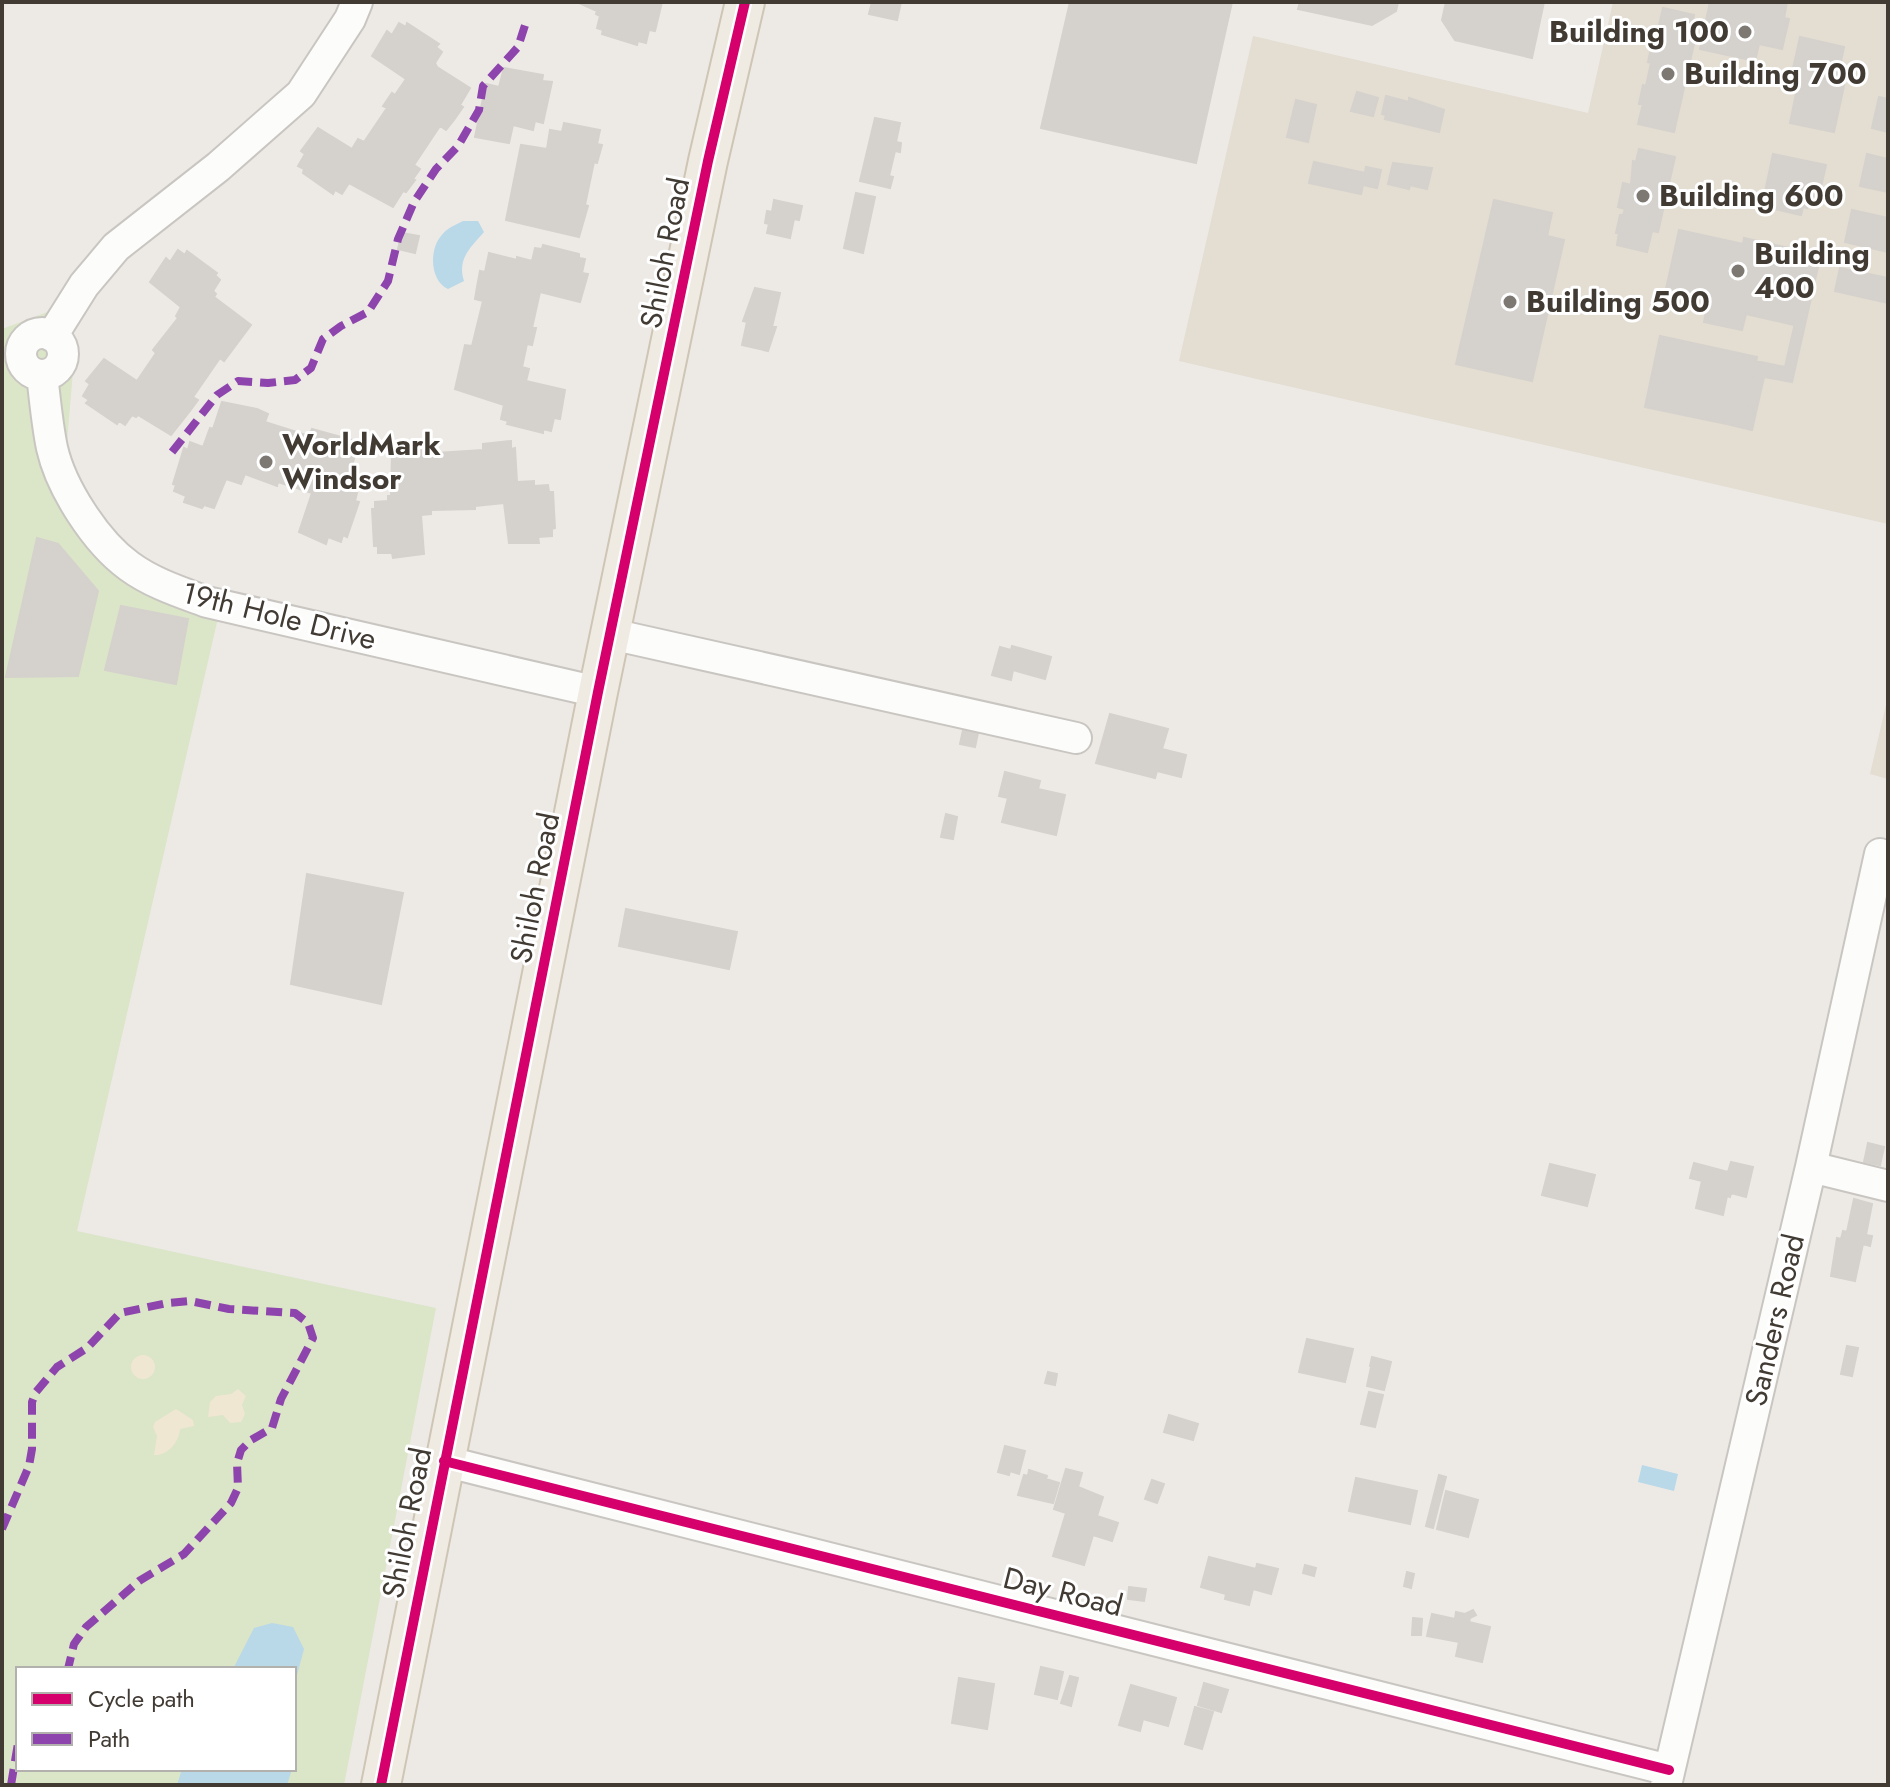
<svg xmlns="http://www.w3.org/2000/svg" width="1890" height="1787" viewBox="0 0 1890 1787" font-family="Jost,sans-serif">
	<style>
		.education { fill: #e3ddd2 }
		.green { fill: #dbe5c8; fill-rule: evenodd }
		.sand { fill: #f0e7d2 }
		.water { fill: #b9d8e8 }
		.building { fill: #d5d1cd; stroke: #d5d1cc; stroke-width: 2 }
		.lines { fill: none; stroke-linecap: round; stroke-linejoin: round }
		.minor-casing { stroke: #c9c6c2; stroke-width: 34 }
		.major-casing { stroke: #cec5b5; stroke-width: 42 }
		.minor { stroke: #fcfcfb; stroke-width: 30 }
		.major { stroke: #efeae2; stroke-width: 38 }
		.quiet { stroke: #8e44ad; stroke-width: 8; stroke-dasharray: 16 8; stroke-linecap: butt }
		.cycleway-casing { stroke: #fff; stroke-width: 15 }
		.cycleway { stroke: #d6006c; stroke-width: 10 }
		.poi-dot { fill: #7d7872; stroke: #fff; stroke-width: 3 }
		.labels { text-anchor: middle; stroke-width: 6; stroke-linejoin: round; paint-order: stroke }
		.poi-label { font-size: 30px; font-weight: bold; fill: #413b34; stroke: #fff; text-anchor: start }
		.street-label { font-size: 30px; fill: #413b34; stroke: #fff }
	</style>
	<rect width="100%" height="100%" fill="#edeae6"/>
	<path class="education" d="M1613,2H1888V524L1179,361L1253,36L1588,113Z
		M1888,696V779L1870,774Z"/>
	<path class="green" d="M53,310L75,347L62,502L218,618L77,1231L436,1308L344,1785H2V329ZM18,1669H294V1769H18Z"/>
	<path class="sand" d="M131 1367a12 12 0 1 1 24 0a12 12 0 1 1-24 0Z
		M238,1389L246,1396L242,1405L245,1414L241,1422L230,1423L223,1415L208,1417L210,1402L216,1396L231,1394Z
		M176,1409L193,1420L194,1426L180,1429C179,1442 168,1456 154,1455L157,1436L153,1427L155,1422Z"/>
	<path class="water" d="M463,221H478L484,232C470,248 457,259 464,281L448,289C430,281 429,250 441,236C447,228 455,225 463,221Z
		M1642,1465L1678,1474L1674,1491L1638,1482Z
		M272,1623L293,1627L304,1649L294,1686V1669H233L254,1628Z
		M182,1769H292L287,1785H177Z"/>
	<path class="building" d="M577,2H662L655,31L649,30L646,43L638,41L637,45L602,34L603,30L597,28L600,16L596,14L597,11Z
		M872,2H901L897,20L869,14Z
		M1070,2H1232L1196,163L1041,128Z
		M1300,2H1398L1396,11L1372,25L1298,9Z
		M1446,2H1544L1532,58L1455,40L1442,20Z
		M1710,2H1787L1784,18L1789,19L1782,49L1759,44L1755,61L1700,49Z
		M1663,8L1694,15L1689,38L1695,39L1674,132L1638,124L1643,104H1639L1643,85L1646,86L1651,63L1648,62L1652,43H1655Z
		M399,23L406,27L407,23L439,44L436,47L442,52L435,63L437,67L470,88L460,105L463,107L454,120L446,130L440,126L414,165L420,169L413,179L415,180L406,192L403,191L393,207L349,183L342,194L335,190L333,194L303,173L304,169L298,166L305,154L301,151L318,128L352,149L358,139L364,142L387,108L383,106L392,93L395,95L406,79L372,56L387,31L392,35Z
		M1800,37L1844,47L1840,66L1848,67L1834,132L1790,123L1797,89L1789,87Z
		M504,68L543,75L542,81L552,82L543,123L535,121L533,130L513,125L509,143L475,137L486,84L499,87Z
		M1357,92L1378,98L1373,116L1351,111Z
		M1386,96L1409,102V98L1444,110L1439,132L1385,119L1386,115L1382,114Z
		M1879,97L1888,99V132L1872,128Z
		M1296,100L1316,105L1308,142L1287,137Z
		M875,118L900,123L896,142L901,143L900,152L895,151L889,176L893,177L890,188L860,181Z
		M564,123L600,130L597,144L602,145L597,163L594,162L585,205L588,206L579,237L506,220L521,145L547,149L550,130L562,132Z
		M1639,149L1675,157L1658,232L1652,231L1647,252L1617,245L1619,233H1616L1620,215H1623L1625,209L1618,207L1623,183L1631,185L1633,161L1636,162Z
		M1773,154L1826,165L1818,200L1809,198L1807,208L1803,207L1801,215L1762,206Z
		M1867,154L1888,159V192L1860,186Z
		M1314,162L1365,173L1366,167L1381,170L1377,188L1363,185L1361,194L1309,183Z
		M1393,163L1432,168L1427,189L1410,185L1409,189L1388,184Z
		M856,193L875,197L863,253L844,248Z
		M774,200L802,206L799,220L794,219L790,238L767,233L769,224L765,223L767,211L772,212Z
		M1494,200L1552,213L1547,236L1564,240L1532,381L1456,364Z
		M1852,210L1888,218V252L1845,242Z
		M1679,230L1743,244L1744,238L1811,253L1794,325L1746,314L1742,330L1704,322L1709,298L1666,289Z
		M402,233L419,236L415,253L398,249Z
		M543,245L579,254V258L585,259L582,273L588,274L580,302L540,292L532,328H536L532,345L527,344L522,367L529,369L526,381L565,390L560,419L554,418L551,431L543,429V433L507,424L508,421L501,419L504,405L455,389L465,345L472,346L483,301L475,299L477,287L480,271L485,272L489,253L517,260V257L532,261L535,248L542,249Z
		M178,250L185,255L187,251L217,273L215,275L220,280L213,291L216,294L214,297L251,325L224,361L220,358L193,397L198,400L190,411L171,435L138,415L136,417L132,415L125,425L119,421L117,424L86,403L89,400L83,396L90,384L86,381L104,359L137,381L156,353L153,350L178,318L176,316L181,307L150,282L166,258L170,262Z
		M1811,253L1818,267L1792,382L1764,377L1752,430L1727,424L1730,412L1745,415L1756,361L1785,367Z
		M1840,268L1888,278V303L1835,291Z
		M755,288L780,293L772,327H776L768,351L742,345L747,322L743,321Z
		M1660,336L1757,357L1745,415L1730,412L1727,424L1645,407Z
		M222,402L257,409L268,414L265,422L309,436L312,429L359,442L345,489L357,493L355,501L359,502L347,537L343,535L341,542L328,537L326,544L299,532L312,493L278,482L277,486L245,474L241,484L226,479L214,508L204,505L202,508L184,502L186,496L174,491L176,485L173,484L184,448L188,450L190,442L203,447L210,428L213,429Z
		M511,441V449L515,448L517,482L534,481V486L548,485L549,492H553L555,528L552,529V536L538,537L539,543H509L504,503L475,506V509L431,510V514L421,515L424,554L393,558L392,553H378V546H374L372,509H375V502L388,501V496H391L392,452L402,451L403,456L408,455L407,448L424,447H436V453L483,450V444Z
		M37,538L58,544L98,591L78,676L6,677Z
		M121,606L188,619L176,684L105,670Z
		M1012,646L1051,657L1045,679L1013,670L1011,680L992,675L1000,647L1011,650Z
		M1110,714L1168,729L1162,749L1186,755L1181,777L1157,771L1155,778L1096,763Z
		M963,730L978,733L975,747L960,744Z
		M1005,772L1040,781L1038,789L1065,795L1056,835L1002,822L1008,798L999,796Z
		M946,814L957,817L953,839L941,837Z
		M307,874L403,893L381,1004L291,984Z
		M626,909L737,932L729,969L619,946Z
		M1868,1143L1884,1147L1880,1165L1864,1162Z
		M1731,1162L1753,1167L1746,1197L1731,1193L1730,1197L1727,1196L1723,1215L1696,1208L1702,1181L1690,1178L1694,1163L1728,1172Z
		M1550,1164L1595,1175L1587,1206L1542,1195Z
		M1854,1199L1872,1204L1866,1235L1872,1236L1870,1246L1863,1244L1855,1281L1831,1276L1837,1238L1841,1239L1843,1231L1847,1232Z
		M1307,1339L1353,1349L1345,1382L1299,1372Z
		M1847,1346L1858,1348L1852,1376L1841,1374Z
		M1372,1357L1391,1362L1389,1370L1370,1366Z
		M1371,1367L1389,1371L1384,1390L1367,1386Z
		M1048,1372L1057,1374L1055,1385L1045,1383Z
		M1369,1392L1383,1395L1375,1427L1361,1424Z
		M1169,1415L1198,1424L1193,1440L1164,1432Z
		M1005,1446L1025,1451L1019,1474L1010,1471L1009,1475L998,1472Z
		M1066,1469L1082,1473L1078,1487L1103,1497L1097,1516L1118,1523L1112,1541L1093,1535L1084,1565L1053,1556L1066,1513L1054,1509Z
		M1029,1470L1047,1476L1046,1479L1059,1483L1053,1503L1018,1495L1024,1475L1028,1476Z
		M1439,1475L1446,1477L1433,1528L1426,1526Z
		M1356,1478L1417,1491L1410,1524L1349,1511Z
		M1152,1480L1164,1484L1157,1503L1145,1499Z
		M1446,1491L1478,1500L1468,1537L1437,1529Z
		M1209,1557L1256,1569L1257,1564L1278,1569L1271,1594L1253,1589L1249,1605L1225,1599L1226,1594L1201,1587Z
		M1305,1565L1316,1568L1314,1576L1303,1573Z
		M1407,1572L1414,1574L1411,1588L1404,1586Z
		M1129,1587L1146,1589L1144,1601L1128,1599Z
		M1473,1610L1476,1615L1470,1618L1469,1622L1490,1627L1482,1662L1456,1656L1459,1642L1427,1636L1432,1614L1455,1619L1456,1612L1465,1614Z
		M1413,1618L1422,1619L1421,1635H1412Z
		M1041,1667L1063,1672L1057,1699L1035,1694Z
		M1070,1676L1078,1678L1071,1706L1061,1703Z
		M959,1678L994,1684L987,1729L952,1723Z
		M1204,1683L1228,1690L1221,1712L1198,1705Z
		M1131,1685L1176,1698L1168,1726L1143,1719L1140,1731L1119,1725Z
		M1195,1707L1213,1712L1202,1749L1185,1744Z"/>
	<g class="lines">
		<defs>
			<path id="minor" d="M21 354a21 21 0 1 1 42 0a21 21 0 1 1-42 0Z
				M52,336L84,285L116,247L218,167L301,94L350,19L357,2
				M42,375C45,399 47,424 52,448C61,488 96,542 129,566C152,583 180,592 207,602L598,692
				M611,634L1076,738
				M1811,1167L1888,1186
				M444,1461L1669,1770
				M1666,1785L1811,1167L1880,854"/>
			<path id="major" d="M381,1785L598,692L708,161L745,2"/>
		</defs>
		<use href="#minor" class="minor-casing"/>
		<use href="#major" class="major-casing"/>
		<use href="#minor" class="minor"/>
		<use href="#major" class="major"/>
		<path class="quiet" d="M172,452L217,395L238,381L268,383L295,380L311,368L323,339L341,326L368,312L388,281L398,239L414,202L436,169L458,146L479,110L483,86L518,47L527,19
			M2,1529L29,1466L32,1449V1402L36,1392L57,1367L87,1348L120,1313L167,1303L190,1301L229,1309L295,1313L308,1323L313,1338L281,1399L272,1428L251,1440L241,1450L237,1463L238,1488L231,1503L184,1554L139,1581L86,1627L74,1644L68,1669
			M11,1785L18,1743"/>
		<defs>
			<path id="cycleway" d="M444,1461L1669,1770
				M381,1785L598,692L708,161L745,2"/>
		</defs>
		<use href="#cycleway" class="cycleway-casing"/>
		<use href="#cycleway" class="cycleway"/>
	</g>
	<g class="poi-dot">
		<circle cx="1745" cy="32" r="8"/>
		<circle cx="1668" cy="74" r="8"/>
		<circle cx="1643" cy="196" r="8"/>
		<circle cx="1738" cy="271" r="8"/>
		<circle cx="1510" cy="302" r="8"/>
		<circle cx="266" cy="462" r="8"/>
	</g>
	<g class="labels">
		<g class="poi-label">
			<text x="1729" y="42" text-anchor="end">Building 100</text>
			<text x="1684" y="84">Building 700</text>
			<text x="1659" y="206">Building 600</text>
			<text x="1754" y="264">Building<tspan x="1754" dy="34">400</tspan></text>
			<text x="1526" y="312">Building 500</text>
			<text x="282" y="455">WorldMark<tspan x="282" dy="34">Windsor</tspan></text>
		</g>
		<g class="street-label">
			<text transform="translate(665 253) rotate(-79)" y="10">Shiloh Road</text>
			<text transform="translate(279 616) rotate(14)" y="10">19th Hole Drive</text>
			<text transform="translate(535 888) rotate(-79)" y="10">Shiloh Road</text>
			<text transform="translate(1775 1320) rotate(-77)" y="10">Sanders Road</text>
			<text transform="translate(407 1523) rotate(-79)" y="10">Shiloh Road</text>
			<text transform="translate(1063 1592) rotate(14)" y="10">Day Road</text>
		</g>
	</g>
	<rect width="1890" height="1787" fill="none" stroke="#413b34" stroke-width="8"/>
	<rect x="16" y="1667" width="280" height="104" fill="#ffffff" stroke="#b3b1ae" stroke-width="2"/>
	<rect x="32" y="1693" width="40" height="12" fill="#d6006c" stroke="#b3b1ae" stroke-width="2"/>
	<text x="88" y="1707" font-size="24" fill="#413b34">Cycle path</text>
	<rect x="32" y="1733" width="40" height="12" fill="#8e44ad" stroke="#b3b1ae" stroke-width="2"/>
	<text x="88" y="1747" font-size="24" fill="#413b34">Path</text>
</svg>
